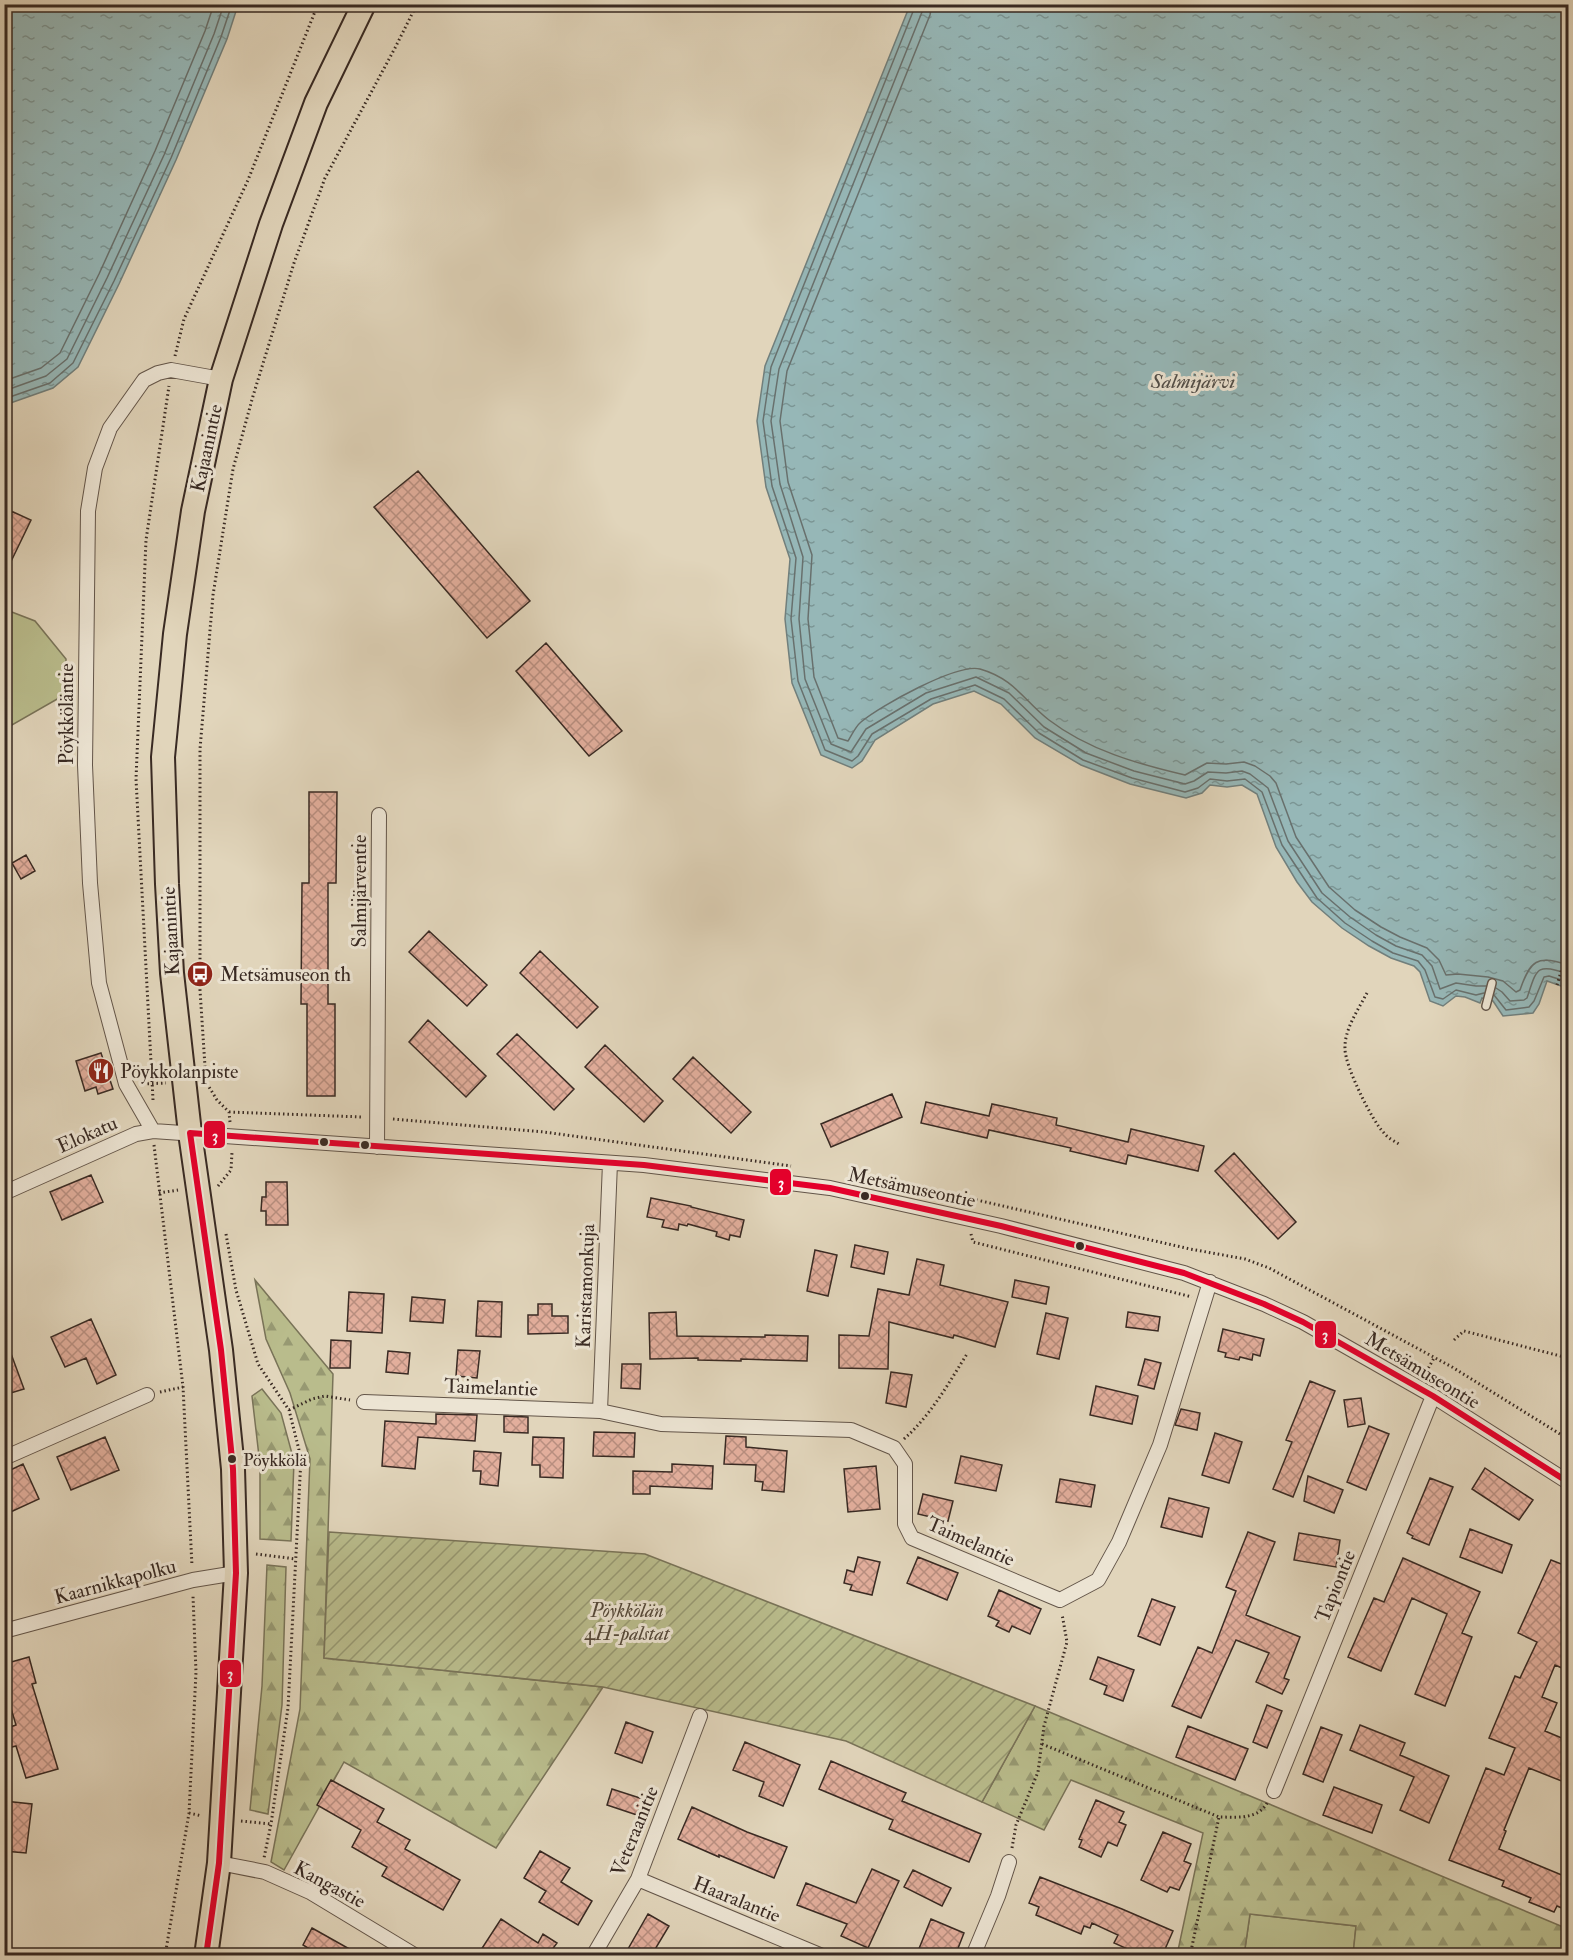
<svg xmlns="http://www.w3.org/2000/svg" width="1573" height="1960" viewBox="0 0 1573 1960" font-family="'IM FELL Double Pica',serif">
	<style>
		.green { fill: #b9bc8c; stroke: #797358; stroke-width: 1.5 }
		.forest { fill: url(#forest-firs); stroke: #797358; stroke-width: 1.5 }
		.garden { fill: url(#garden-furrows); stroke: #797358; stroke-width: 1.5 }
		.water { fill: url(#water-ripples); stroke: #717f7c; stroke-width: 1.5 }
		.lines { fill: none; stroke-linecap: round; stroke-linejoin: round }
		.shore { stroke: #68706d; stroke-width: 1.5 }
		.building { fill: url(#building-cross-hatch); stroke: #392a23; stroke-width: 1.5 }
		.lane-casing { stroke: #635549; stroke-width: 10 }
		.street-casing { stroke: #635549; stroke-width: 16 }
		.primary-casing { stroke: #392a23; stroke-width: 26 }
		.path { stroke: #392a23; stroke-width: 3; stroke-dasharray: 1.5 3; stroke-linecap: butt }
		.lane { stroke: #ece4d3; stroke-width: 7 }
		.street { stroke: #ece4d3; stroke-width: 14 }
		.primary { stroke: #e1d5bb; stroke-width: 22 }
		.bus-1-casing { stroke: #ece4d3; stroke-width: 10 }
		.bus-1 { stroke: #e4002b; stroke-width: 6 }
		.bus-dot { fill: #392a23; stroke: #ece4d3; stroke-width: 2 }
		.labels { text-anchor: middle; stroke-width: 6; stroke-linejoin: round; paint-order: stroke }
		.bus-label { font-size: 18px; fill: #392a23; stroke: #ece4d3; text-anchor: start }
		.street-label { font-size: 20px; fill: #392a23; stroke: #ece4d3 }
		.poi-label { font-size: 20px; fill: #392a23; stroke: #ece4d3; text-anchor: start }
		.park-label { font-size: 20px; font-style: italic; fill: #534738; stroke: #ece4d3 }
		.water-label { font-size: 21px; font-style: italic; fill: #504d48; stroke: #ece4d3 }
		.line-badge { stroke: #ece4d3; stroke-width: 2 }
		.badge-label { font-size: 16px; text-anchor: middle; font-weight: bold; fill: #fff }
	</style>
	<defs>
		<pattern id="forest-firs" width="22" height="20" patternUnits="userSpaceOnUse" patternTransform="scale(1.5)"><rect width="22" height="20" fill="#b9bc8c"/><path d="M5 1l3.5 6h-7zM16 11l3.5 6h-7z" fill="#979972"/></pattern>
		<pattern id="garden-furrows" width="10" height="10" patternUnits="userSpaceOnUse" patternTransform="scale(1.5)"><rect width="10" height="10" fill="#b9bc8c"/><path d="M-1 1l2-2M0 10L10 0M9 11l2-2" fill="none" stroke="#979972"/></pattern>
		<pattern id="water-ripples" width="26" height="14" patternUnits="userSpaceOnUse" patternTransform="scale(1.5)"><rect width="26" height="14" fill="#96b7b7"/><path d="M2 4q2-2 4 0t4 0M15 11q2-2 4 0t4 0" fill="none" stroke="#7b9594"/></pattern>
		<pattern id="building-cross-hatch" width="8" height="8" patternUnits="userSpaceOnUse" patternTransform="scale(1.5)"><rect width="8" height="8" fill="#e2ae9c"/><path d="M0 0l8 8M0 8l8-8" fill="none" stroke="#b88e7f"/></pattern>
	</defs>
	<rect width="100%" height="100%" fill="#e1d5bb"/>
	<filter id="stains"><feTurbulence type="fractalNoise" baseFrequency=".00333" numOctaves="4"/><feColorMatrix values="0 0 0 0 .2 0 0 0 0 .09 0 0 0 0 .02 0 0 0 .5 -.17"/></filter>
	<radialGradient id="worn" r=".72"><stop offset=".6" stop-color="#630" stop-opacity="0"/><stop offset="1" stop-color="#630" stop-opacity=".3"/></radialGradient>
	<path class="green" d="M4,609L35,621L66,659V694L5,729Z
		M1250,1914L1356,1926L1353,1955L1244,1956Z"/>
	<path class="forest" d="M255,1280L333,1374L324,1658L603,1687L496,1848L344,1762L284,1870L271,1862L300,1709L310,1459L290,1393L266,1339Z
		M262,1389L281,1413L294,1461L291,1541L260,1539V1465L252,1396Z
		M267,1565L286,1567L282,1705L268,1814L250,1810L262,1686Z
		M1035,1706L1568,1929V1955H1353L1356,1926L1250,1914L1244,1955H1177L1203,1833L1071,1780L1044,1830L982,1802Z"/>
	<path class="garden" d="M329,1532L645,1554L1035,1706L982,1802L846,1741L603,1687L324,1658Z"/>
	<path class="water" d="M4,5H238L227,39L176,160L119,284L78,367L53,388L5,405Z
		M910,5H1568V996L1567,988L1547,981L1539,1004L1533,1013L1503,1016L1493,1001L1482,998L1480,1003L1465,997L1456,996L1443,1006L1430,1001L1420,972L1414,966L1391,958L1369,946L1342,928L1312,902L1297,882L1276,847L1257,794L1242,785L1227,787L1210,785L1202,793L1186,798L1130,784L1081,765L1035,738L1001,704L974,691L933,704L875,740L862,761L852,768L821,755L792,683L785,619L790,559L766,487L757,421L765,366Z"/>
	<g class="lines">
		<path class="shore" d="M916,4L771,367L763,421L772,486L796,558L791,619L798,681L825,750L852,761L858,756L872,734L931,699L975,685L1004,699L1039,733L1083,760L1132,778L1185,792L1198,788L1210,779L1227,781L1245,779L1262,792L1282,845L1317,898L1345,923L1372,941L1393,953L1418,961L1425,970L1435,997L1443,999L1456,990L1476,995L1484,993
			M923,4L922,12L779,369L771,421L780,484L803,557L799,619L805,679L831,744L851,752L866,729L926,693L976,677L1009,693L1044,727L1086,753L1134,771L1185,784L1194,781L1208,772L1226,773L1242,771L1250,774L1268,788L1288,841L1322,893L1350,917L1376,935L1396,946L1422,955L1432,966L1440,989L1456,983L1476,986H1486
			M932,4L930,15L787,371L780,421L788,482L812,555L808,619L814,677L838,738L848,741C852,735 855,727 861,722C880,706 957,663 980,669C1015,679 1024,701 1049,720C1088,750 1138,764 1185,775L1207,763L1226,764L1244,762L1255,766L1270,776L1276,783L1296,837L1329,887L1355,910L1381,927L1400,937L1427,948L1439,960L1446,975L1458,974L1488,977L1503,981L1516,992L1520,990C1530,961 1537,954 1568,965
			M4,381L41,368L60,353L99,274L155,151L205,31L214,4
			M4,391L46,376L67,359L107,278L164,155L214,34L224,4
			M4,399L50,383L73,363L114,281L171,158L221,37L232,4
			M1496,988L1502,992L1510,1001L1524,1000L1527,998C1537,968 1536,963 1568,974
			M1494,995L1506,1010L1529,1007L1534,1001L1544,977L1549,976L1568,982"/>
	</g>
	<path class="building" d="M418,471L530,601L487,638L374,507Z
		M11,511L31,520L4,576V525Z
		M546,643L622,731L589,756L516,671Z
		M309,792H337L336,883H328V1004H335V1096H307V1004H301L302,883H309Z
		M26,855L35,871L21,879L12,863Z
		M429,931L487,985L467,1006L409,952Z
		M540,951L598,1007L577,1028L520,973Z
		M428,1020L486,1076L466,1097L409,1042Z
		M517,1034L574,1089L554,1110L497,1054Z
		M605,1045L663,1101L644,1122L585,1067Z
		M101,1053L113,1089L98,1094L96,1087L85,1091L76,1061Z
		M693,1057L751,1112L731,1133L673,1079Z
		M892,1094L902,1117L831,1147L821,1124Z
		M926,1102L989,1116L992,1104L1057,1118L1056,1125L1128,1142L1131,1129L1204,1146L1198,1171L1128,1155L1126,1164L1070,1151L1071,1148L989,1130L987,1138L921,1123Z
		M1234,1153L1296,1222L1278,1239L1215,1171Z
		M91,1175L103,1202L62,1220L50,1192Z
		M266,1182H287L288,1225H266V1211H261L262,1197H266Z
		M651,1198L691,1206V1207L744,1220L740,1237L730,1235L729,1240L716,1236L717,1232L688,1224L687,1226L679,1224L678,1230L662,1227L664,1220L647,1217Z
		M855,1245L888,1252L884,1274L851,1267Z
		M815,1250L837,1255L828,1296L807,1291Z
		M917,1259L944,1265L940,1285L1008,1302L995,1347L954,1335L953,1338L889,1322L888,1369L839,1368V1335L869,1336L878,1289L909,1295Z
		M1015,1280L1049,1287L1046,1304L1012,1297Z
		M349,1292L384,1294L382,1333L347,1331Z
		M412,1297L445,1300L443,1323L410,1321Z
		M478,1301L502,1302L501,1337L476,1336Z
		M538,1304H552V1316H568V1333L528,1334V1315H538Z
		M676,1312L677,1336L765,1337V1335L808,1336L807,1361L741,1359V1361L698,1360V1358L650,1359L649,1313Z
		M1128,1312L1160,1317L1158,1331L1126,1327Z
		M1046,1313L1068,1318L1059,1359L1037,1354Z
		M91,1319L116,1375L97,1384L86,1358L65,1367L51,1337Z
		M1223,1329L1264,1339L1260,1356L1253,1354L1252,1360L1240,1357L1239,1360L1225,1357L1226,1353L1218,1351Z
		M4,1340H6L24,1389L4,1395Z
		M331,1340L351,1341L350,1368H330Z
		M458,1350L480,1351L477,1378L456,1376Z
		M388,1351L410,1353L408,1374L386,1372Z
		M1145,1359L1161,1363L1154,1389L1138,1385Z
		M622,1364H641L640,1389L621,1388Z
		M891,1372L912,1375L906,1407L886,1403Z
		M1310,1381L1335,1391L1293,1497L1273,1489L1292,1442L1286,1440Z
		M1096,1386L1138,1396L1132,1424L1090,1415Z
		M1361,1398L1365,1424L1348,1427L1344,1400Z
		M1181,1409L1200,1413L1197,1430L1175,1425Z
		M436,1414L477,1415L475,1441L418,1437L415,1469L382,1466L385,1421L436,1424Z
		M504,1416L528,1417V1433L504,1432Z
		M1369,1426L1389,1434L1366,1490L1347,1482Z
		M594,1432L635,1433L634,1457L593,1456Z
		M1215,1433L1242,1442L1229,1483L1202,1475Z
		M726,1436L746,1437V1447L787,1451L784,1492L762,1490L763,1482L755,1481L756,1465L724,1464Z
		M105,1437L119,1470L71,1490L57,1457Z
		M533,1437L564,1438L563,1478L540,1477V1465H532Z
		M474,1451L501,1453L498,1486L480,1484L481,1471H473Z
		M961,1456L1002,1465L996,1491L955,1483Z
		M23,1464L39,1499L4,1515V1473Z
		M672,1464L713,1466L712,1489L650,1486V1494H633V1471L672,1472Z
		M876,1466L880,1509L848,1512L844,1469Z
		M1485,1468L1533,1500L1519,1520L1472,1489Z
		M1308,1476L1343,1490L1334,1513L1304,1501Z
		M1430,1478L1453,1487L1429,1545L1412,1538L1413,1536L1407,1533Z
		M1060,1479L1095,1485L1091,1507L1056,1502Z
		M923,1494L953,1501L948,1521L918,1514Z
		M1169,1498L1209,1508L1202,1537L1161,1527Z
		M1470,1529L1512,1545L1502,1573L1460,1557Z
		M1248,1532L1275,1542L1246,1615L1300,1637L1284,1678L1289,1680L1282,1694L1256,1682L1269,1653L1236,1640L1201,1718L1172,1706L1198,1647L1212,1653L1236,1591L1226,1587Z
		M1299,1533L1340,1540L1336,1567L1294,1560Z
		M858,1557L880,1562L872,1595L850,1590L852,1585L844,1583L847,1570L854,1572Z
		M918,1557L958,1573L947,1600L907,1583Z
		M1403,1558L1480,1592L1462,1633L1472,1637L1445,1706L1415,1694L1447,1614L1412,1598L1381,1671L1348,1657L1374,1598L1384,1602Z
		M1551,1560L1569,1567V1671L1555,1665L1542,1697L1557,1703L1545,1731L1569,1741V1784L1529,1768L1504,1830L1506,1831L1499,1849L1569,1878V1911L1557,1906L1554,1912L1529,1902L1531,1898L1502,1886L1504,1881L1449,1860L1486,1768L1504,1775L1515,1748L1489,1738L1515,1676L1520,1678L1537,1642L1518,1633Z
		M999,1590L1041,1609L1030,1634L1012,1626L1009,1632L996,1626L999,1621L988,1616Z
		M1152,1599L1175,1607L1160,1645L1138,1636Z
		M29,1657L36,1683L32,1684L58,1769L26,1778L16,1746L4,1749V1729L16,1725L4,1685V1664Z
		M1098,1657L1134,1670L1123,1701L1104,1694L1107,1686L1090,1679Z
		M1267,1705L1282,1711L1267,1748L1253,1742Z
		M626,1722L653,1732L642,1763L615,1753Z
		M1360,1725L1405,1743L1400,1755L1449,1776L1429,1823L1400,1810L1414,1777L1350,1750Z
		M1188,1726L1248,1749L1235,1780L1176,1757Z
		M1321,1727L1342,1735L1323,1782L1303,1774Z
		M745,1742L800,1765L783,1806L759,1796L764,1782L733,1770Z
		M831,1761L906,1793L902,1801L981,1834L969,1862L889,1829L893,1820L819,1789Z
		M331,1780L384,1809L377,1822L410,1840L405,1849L460,1880L443,1910L382,1876L387,1867L352,1847L361,1830L317,1805Z
		M1334,1787L1382,1805L1372,1833L1323,1815Z
		M612,1789L643,1799L637,1815L607,1805Z
		M1096,1800L1124,1812L1119,1822L1126,1825L1117,1846L1108,1842L1101,1857L1079,1847L1082,1840L1079,1839Z
		M4,1801L32,1804L26,1853L4,1851Z
		M692,1807L747,1832L787,1847L774,1878L719,1855V1857L678,1839Z
		M1163,1832L1191,1844L1184,1861L1191,1864L1179,1890L1170,1887L1167,1892L1141,1880Z
		M540,1851L570,1868L561,1882L592,1901L578,1925L539,1902L546,1891L524,1878Z
		M872,1869L899,1881L868,1948L841,1936L847,1924L797,1905L806,1883L856,1903Z
		M913,1870L951,1888L942,1906L904,1887Z
		M1040,1877L1122,1909L1173,1931L1162,1956H1143L1114,1943L1118,1935L1092,1923L1090,1928L1084,1926L1081,1934L1036,1915L1039,1907L1029,1903Z
		M648,1914L669,1926L651,1956H624Z
		M501,1919L538,1943L543,1934L557,1943L551,1951L558,1956H477Z
		M931,1919L964,1933L955,1956H916Z
		M312,1928L362,1956H321L303,1945Z"/>
	<g class="lines">
		<defs>
			<path id="lane" d="M1486,1006L1492,983"/>
			<path id="street" d="M153,1131L126,1084L99,983L90,883L85,765L88,511L95,468L110,428L144,380L158,373L171,370L221,379
				M377,1147L379,815
				M4,1193L136,1134L153,1131L644,1165L830,1188L1001,1226L1184,1273L1264,1304L1303,1322L1433,1396L1568,1482
				M364,1402L600,1411L661,1424L851,1430L894,1448L905,1464V1524L912,1538L1060,1600L1098,1580L1119,1542L1160,1445L1210,1282
				M600,1411L610,1163
				M4,1458L147,1395
				M4,1631L193,1580L236,1573
				M1274,1791L1433,1396
				M219,1863L265,1872L310,1892L416,1956
				M638,1879L822,1956
				M593,1956L638,1879L700,1716
				M973,1956L998,1896L1009,1862"/>
			<path id="primary" d="M206,1956L219,1863L236,1573L233,1469L221,1350L190,1133L172,973L167,884L163,757L175,634L193,511L221,379L271,224L316,103L364,4"/>
		</defs>
		<use href="#lane" class="lane-casing"/>
		<use href="#street" class="street-casing"/>
		<use href="#primary" class="primary-casing"/>
		<path class="path" d="M175,356L184,319L248,180L318,4
			M1557,985L1568,949
			M1367,993C1358,1010 1344,1030 1345,1049C1345,1066 1372,1121 1384,1133C1388,1138 1394,1141 1399,1144
			M143,1084L166,1083
			M153,1100L136,779L146,540L169,386
			M229,1112L362,1117
			M393,1119L544,1132L791,1166
			M230,1122L229,1112L217,1100L206,1082L200,990V749L213,595L233,469L253,396L294,263L325,178L395,48L417,4
			M154,1145L183,1387L192,1566
			M857,1177L916,1186L1190,1249L1245,1259L1269,1268L1452,1367L1568,1439
			M218,1186L231,1170L232,1152
			M159,1193L178,1190
			M226,1234L236,1290L258,1364L289,1410L301,1458L288,1708L271,1824L264,1858
			M971,1234L973,1242L1192,1297
			M1454,1340L1464,1331L1568,1358
			M1424,1376L1434,1358
			M160,1392L183,1387
			M289,1410L312,1399L325,1396L350,1400
			M904,1439C931,1415 948,1384 967,1354
			M256,1554L296,1559
			M1042,1744L1219,1817
			M189,1813L202,1816
			M241,1821L271,1824
			M1012,1848L1016,1825L1038,1772L1044,1726L1067,1642L1062,1614
			M165,1956L189,1813L196,1672L193,1596
			M1190,1956L1219,1817C1235,1817 1258,1820 1267,1803"/>
		<use href="#lane" class="lane"/>
		<use href="#street" class="street"/>
		<use href="#primary" class="primary"/>
		<defs>
			<path id="bus-1" d="M206,1956L219,1863L236,1573L233,1469L221,1350L190,1133L644,1165L830,1188L1001,1226L1184,1273L1264,1304L1303,1322L1433,1396L1568,1482"/>
		</defs>
		<use href="#bus-1" class="bus-1-casing"/>
		<use href="#bus-1" class="bus-1"/>
	</g>
	<defs>
		<symbol id="bus-disc" viewBox="-11 -11 22 22"><circle r="9.5" fill="#8f2418" stroke="#ece4d3"/><path d="M-5-6H5V4H4V6H2V4H-2V6H-4V4H-5ZM-3.5-4V0h7V-4ZM-3.5 1.2v1.5H-2V1.2ZM2 1.2v1.5H3.5V1.2Z" fill="#fff"/></symbol>
		<symbol id="restaurant-disc" viewBox="-11 -11 22 22"><circle r="9.5" fill="#8f2418" stroke="#ece4d3"/><path d="M-5-6h1v4h1v-4h1v4h1v-4h1v5L-1.5 .5V6h-2V.5L-5-1ZM5-6V6H3V1.5H1.5Q1.5-4 5-6Z" fill="#fff"/></symbol>
	</defs>
	<g fill-rule="evenodd">
		<use href="#bus-disc" x="185" y="959" width="30" height="30"/>
		<use href="#restaurant-disc" x="86" y="1056" width="30" height="30"/>
	</g>
	<g class="bus-dot">
		<circle cx="324" cy="1142" r="5"/>
		<circle cx="365" cy="1145" r="5"/>
		<circle cx="865" cy="1196" r="5"/>
		<circle cx="1080" cy="1246" r="5"/>
		<circle cx="232" cy="1459" r="5"/>
	</g>
	<g class="labels">
		<g class="bus-label">
			<text x="243" y="1466">Pöykkölä</text>
		</g>
		<g class="street-label">
			<text transform="translate(206 448) rotate(-78)" y="7">Kajaanintie</text>
			<text transform="translate(66 714) rotate(-90)" y="7">Pöykköläntie</text>
			<text transform="translate(359 891) rotate(-90)" y="7">Salmijärventie</text>
			<text transform="translate(170 931) rotate(-93)" y="7">Kajaanintie</text>
			<text transform="translate(87 1134) rotate(-24)" y="7">Elokatu</text>
			<text transform="translate(912 1187) rotate(12)" y="7">Metsämuseontie</text>
			<text transform="translate(585 1286) rotate(-88)" y="7">Karistamonkuja</text>
			<text transform="translate(1423 1370) rotate(31)" y="7">Metsämuseontie</text>
			<text transform="translate(491 1387) rotate(2)" y="7">Taimelantie</text>
			<text transform="translate(971 1541) rotate(24)" y="7">Taimelantie</text>
			<text transform="translate(115 1581) rotate(-15)" y="7">Kaarnikkapolku</text>
			<text transform="translate(1335 1586) rotate(-68)" y="7">Tapiontie</text>
			<text transform="translate(634 1831) rotate(-68)" y="7">Veteraanitie</text>
			<text transform="translate(330 1884) rotate(28)" y="7">Kangastie</text>
			<text transform="translate(737 1899) rotate(22)" y="7">Haaralantie</text>
		</g>
		<g class="poi-label">
			<text x="220" y="981">Metsämuseon th</text>
			<text x="120" y="1078">Pöykkolanpiste</text>
		</g>
		<g class="park-label">
			<text x="627" y="1617">Pöykkölän<tspan x="627" dy="23">4H-palstat</tspan></text>
		</g>
		<g class="water-label">
			<text x="1193" y="388">Salmijärvi</text>
		</g>
	</g>
	<g class="line-badge">
		<rect x="203" y="1120" width="23" height="29" rx="6" fill="#e4002b"/>
		<rect x="769" y="1168" width="23" height="28" rx="6" fill="#e4002b"/>
		<rect x="1314" y="1320" width="23" height="29" rx="6" fill="#e4002b"/>
		<rect x="219" y="1659" width="23" height="29" rx="6" fill="#e4002b"/>
	</g>
	<g class="badge-label">
		<text x="215" y="1141">3</text>
		<text x="781" y="1188">3</text>
		<text x="1325" y="1340">3</text>
		<text x="230" y="1679">3</text>
	</g>
	<rect width="1573" height="1960" fill="none" stroke="#e1d5bb" stroke-width="24"/>
	<rect x="6" y="6" width="1561" height="1948" fill="none" stroke="#392a23" stroke-width="3"/>
	<rect x="12" y="12" width="1549" height="1936" fill="none" stroke="#392a23" stroke-width="1.5"/>
	<rect width="100%" height="100%" filter="url(#stains)"/>
	<rect width="100%" height="100%" fill="url(#worn)"/>
</svg>
